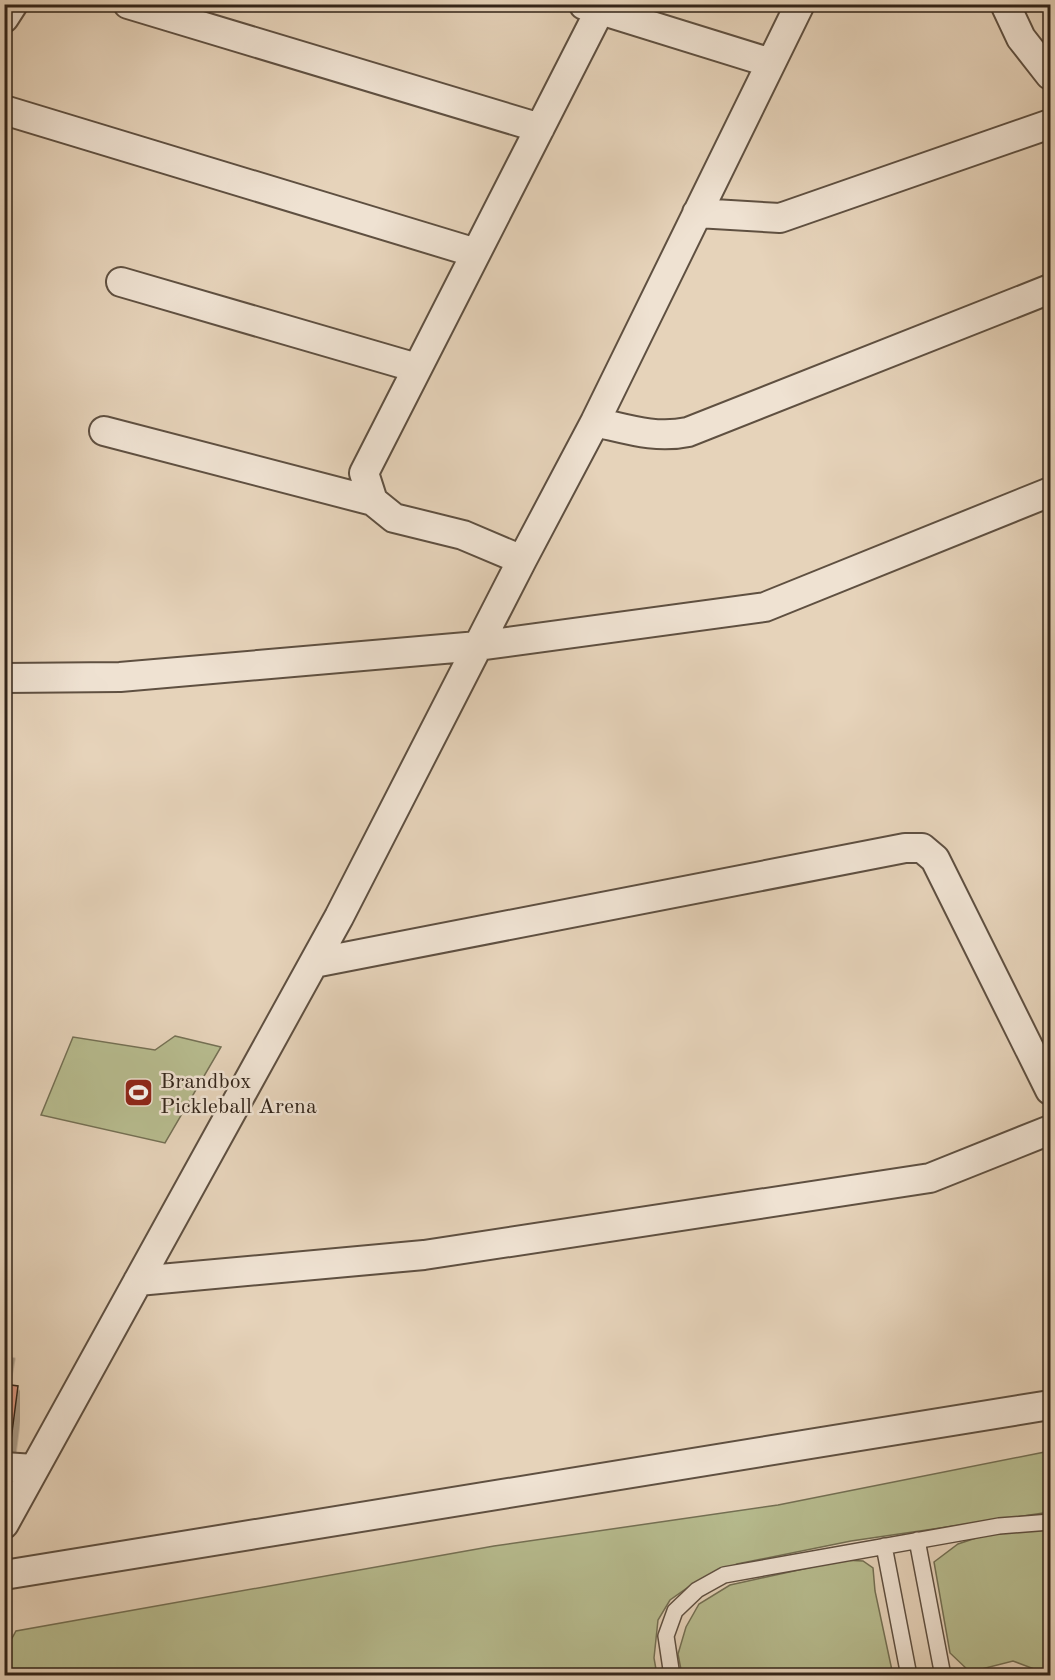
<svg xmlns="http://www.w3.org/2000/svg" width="1055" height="1680" viewBox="0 0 1055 1680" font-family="'Old Standard TT',serif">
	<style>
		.green { fill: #b7bc8f; stroke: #747054; stroke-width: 1.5 }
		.building { fill: #dc9881; stroke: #322419; stroke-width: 1.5; filter: url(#shadow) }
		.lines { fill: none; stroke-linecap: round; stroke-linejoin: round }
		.lane-casing { stroke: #5f5041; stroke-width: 18 }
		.street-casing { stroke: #5f5041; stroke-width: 32 }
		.lane { stroke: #efe2d2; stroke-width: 15 }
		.street { stroke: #efe2d2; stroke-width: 28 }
		.labels { text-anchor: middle; stroke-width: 5; stroke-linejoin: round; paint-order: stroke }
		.poi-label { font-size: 22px; fill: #322419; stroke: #efe2d2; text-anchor: start }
	</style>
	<defs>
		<filter id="shadow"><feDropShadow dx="5.5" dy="5.5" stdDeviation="0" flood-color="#0004"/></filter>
	</defs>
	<rect width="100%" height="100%" fill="#e6d3ba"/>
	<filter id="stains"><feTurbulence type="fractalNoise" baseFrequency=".00333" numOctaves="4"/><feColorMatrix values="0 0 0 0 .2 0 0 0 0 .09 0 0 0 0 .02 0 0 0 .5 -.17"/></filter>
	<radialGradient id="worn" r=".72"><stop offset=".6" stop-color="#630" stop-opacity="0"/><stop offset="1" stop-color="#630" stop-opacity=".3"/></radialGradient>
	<path class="green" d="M175,1036L221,1047L165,1143L41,1115L73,1037L155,1050Z
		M1050,1451V1512L851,1541L737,1564L690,1586L670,1600L658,1620L654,1658L657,1675L5,1676V1651L16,1631L494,1546L778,1505Z
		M1050,1526V1675H1040L1037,1670L1013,1661L970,1672L950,1653L934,1562L958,1544L1000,1530Z
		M844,1560L863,1561L873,1568L875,1591L893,1675H682L678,1654L686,1627L699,1604L730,1585Z"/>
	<path class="building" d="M4,1352L9,1353L4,1382Z
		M4,1384L18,1386L10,1448L4,1447Z"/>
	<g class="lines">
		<defs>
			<path id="lane" d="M917,1540L943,1676
				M884,1546L909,1676
				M672,1676L666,1636L675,1611L697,1590L724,1575L999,1526L1050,1522"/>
			<path id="street" d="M128,4L540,128
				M1005,4L1021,38L1050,75
				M584,5L771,63
				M4,18L13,4
				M4,110L476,253
				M697,213L780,218L1050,124
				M121,282L417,368
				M595,422C627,429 655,439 688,432L1050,289
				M104,431L373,501
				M522,560L463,535L394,518L373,501L364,473L600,10
				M4,678L120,677L478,646L765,607L1050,492
				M314,963L905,848H922L935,859L1050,1090
				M138,1281L424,1255L930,1178L1050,1130
				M4,1467L34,1469
				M4,1524L339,917L522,560L595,422L800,4
				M4,1575L1050,1405"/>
		</defs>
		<use href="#lane" class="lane-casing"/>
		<use href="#street" class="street-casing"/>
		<use href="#lane" class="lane"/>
		<use href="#street" class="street"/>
	</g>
	<defs>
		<symbol id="stadium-square" viewBox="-11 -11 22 22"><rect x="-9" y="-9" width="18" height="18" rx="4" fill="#8f2418" stroke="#efe2d2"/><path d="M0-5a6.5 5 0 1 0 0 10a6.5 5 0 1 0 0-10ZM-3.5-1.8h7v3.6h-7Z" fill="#fff"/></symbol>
	</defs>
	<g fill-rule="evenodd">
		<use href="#stadium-square" x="122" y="1076" width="33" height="33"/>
	</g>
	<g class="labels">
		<g class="poi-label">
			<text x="160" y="1088">Brandbox<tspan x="160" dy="25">Pickleball Arena</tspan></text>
		</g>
	</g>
	<rect width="1055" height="1680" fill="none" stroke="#e6d3ba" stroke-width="24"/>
	<rect x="6" y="6" width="1043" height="1668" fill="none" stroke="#322419" stroke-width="3"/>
	<rect x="12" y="12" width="1031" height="1656" fill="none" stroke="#322419" stroke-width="1.5"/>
	<rect width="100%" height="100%" filter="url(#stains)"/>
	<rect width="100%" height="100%" fill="url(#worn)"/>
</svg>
